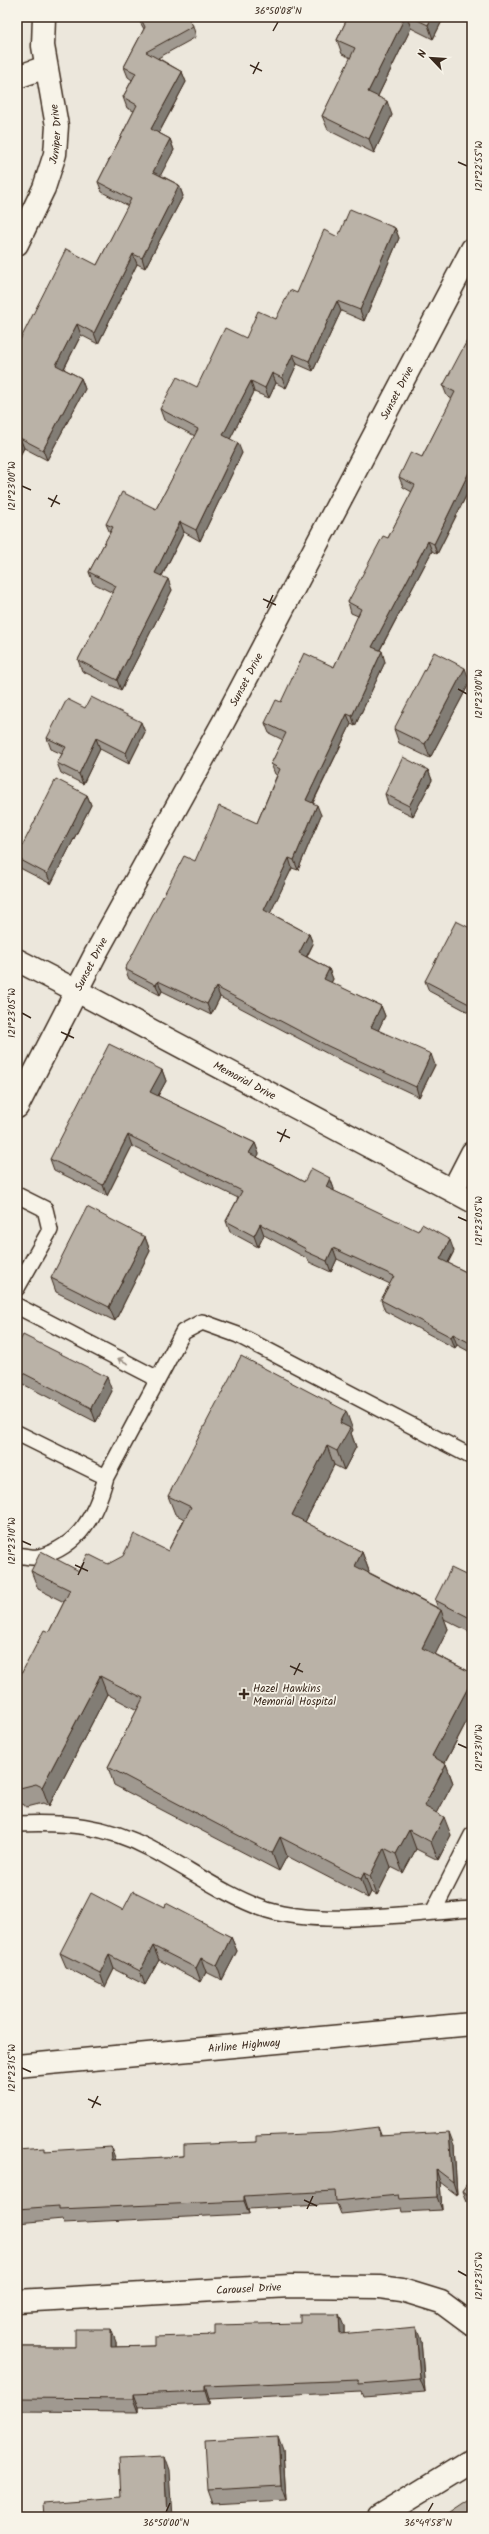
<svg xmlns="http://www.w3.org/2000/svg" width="489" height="2534" viewBox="0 0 489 2534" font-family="Kalam,sans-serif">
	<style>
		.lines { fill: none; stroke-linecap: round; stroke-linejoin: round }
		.lane-casing { stroke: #3b2a1e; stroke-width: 18 }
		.street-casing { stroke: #3b2a1e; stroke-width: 25 }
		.secondary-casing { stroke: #3b2a1e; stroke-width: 25 }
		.primary-casing { stroke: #3b2a1e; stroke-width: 25 }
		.lane { stroke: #f7f3e8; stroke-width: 15 }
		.street { stroke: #f7f3e8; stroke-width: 22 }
		.secondary { stroke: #f7f3e8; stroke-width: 22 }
		.primary { stroke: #f7f3e8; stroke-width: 22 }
		.wall { fill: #a09990; stroke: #3b2a1e }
		.shaded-wall { fill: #827d75; stroke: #3b2a1e }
		.building { fill: #bab2a7; stroke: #3b2a1e }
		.oneway { stroke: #998e83 }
		.ticks { fill: none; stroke: #3b2a1e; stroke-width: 1.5 }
		.poi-dot { fill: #3b2a1e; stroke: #f7f3e8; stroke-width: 1.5 }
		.labels { text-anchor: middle; stroke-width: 3.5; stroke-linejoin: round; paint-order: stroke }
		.street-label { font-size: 11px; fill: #3b2a1e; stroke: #f7f3e8 }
		.poi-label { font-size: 11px; fill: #3b2a1e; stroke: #f7f3e8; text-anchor: start }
		.neatline { fill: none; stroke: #3b2a1e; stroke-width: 1.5 }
		.ticks-label { font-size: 10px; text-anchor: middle; fill: #3b2a1e }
	</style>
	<rect width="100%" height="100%" fill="#ece7dc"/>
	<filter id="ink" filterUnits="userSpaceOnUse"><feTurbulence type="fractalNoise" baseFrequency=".025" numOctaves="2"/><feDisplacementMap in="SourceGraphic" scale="8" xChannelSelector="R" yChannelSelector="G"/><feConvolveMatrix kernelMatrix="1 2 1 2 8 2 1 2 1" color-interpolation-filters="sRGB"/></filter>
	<g filter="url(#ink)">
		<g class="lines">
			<defs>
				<path id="lane" d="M17,1195L45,1209L50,1230L17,1288
					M17,1306L158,1379
					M17,1433L106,1477L183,1332L202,1322L238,1335L472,1457
					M17,1555C23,1556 33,1558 39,1557C80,1546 96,1514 106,1477
					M17,1824C65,1822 105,1825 149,1848C188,1868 225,1896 267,1910C322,1927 413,1913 472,1909
					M433,1912L472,1835"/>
				<g id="street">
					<path d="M17,77L46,67"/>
					<path id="s1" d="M17,244L44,188L55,154L57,126L43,46L44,17"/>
					<path id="s2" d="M77,991L472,1201"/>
					<path d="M453,1190L472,1153"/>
					<path id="s3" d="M17,2301L290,2286L380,2287L402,2290L441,2302L472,2325"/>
					<path d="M379,2517L472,2460"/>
				</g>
				<g id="secondary">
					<path d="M17,960L77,991"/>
					<path id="s4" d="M17,1107L96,953L224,721L472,249"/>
				</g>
				<g id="primary">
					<path id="s5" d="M17,2066L472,2024"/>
				</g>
			</defs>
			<use href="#lane" class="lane-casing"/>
			<use href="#street" class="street-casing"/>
			<use href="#secondary" class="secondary-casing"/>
			<use href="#primary" class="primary-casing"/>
			<use href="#lane" class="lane"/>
			<use href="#street" class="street"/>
			<use href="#secondary" class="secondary"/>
			<use href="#primary" class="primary"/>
		</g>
		<path class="wall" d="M137,17H188L193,26L196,37L158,58L182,72L186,82L159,133L170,139L174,150L160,175L179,185L183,196L145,268L137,264L98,344L81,335L64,369L81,378L85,389L47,460L24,448L17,461V346L97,265L128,206L102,192L98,182L134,111L127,108L123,97L132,80L128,77L124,67L144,29Z
			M348,17H444L433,39L411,28L378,96L392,115L374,153L328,130L322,116L351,58L342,54L337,40Z
			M395,228L399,238L364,321L341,311L313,371L297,364L286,388L276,383L269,398L254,392L230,439L242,453L200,541L184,532L162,576L172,590L121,690L82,671L78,660L113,593L93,583L89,572L110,533L106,524L156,509L195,436L164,420L160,409L197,387L246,338L276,319L297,293L338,237Z
			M472,339V484L437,554L432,551L380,650L385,662L355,726L351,724L313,803L321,815L298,870L292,868L270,913L309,934L313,944L307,957L329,969L333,979L331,983L381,1006L385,1016L378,1030L435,1065L419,1097L332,1056L220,997L211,1015L162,991L160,995L129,979L125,969L195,861L257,823L277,775L275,774L271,764L283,740L269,733L265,723L281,702L334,667L358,616L351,613L348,602L388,538L412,492L403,487L399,477L422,457L452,399L447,396L443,386Z
			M470,682L430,758L399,743L394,729Z
			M85,708L145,732L129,764L100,749L83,784L61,773L57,763L62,754L51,749L47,738Z
			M428,770L432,780L413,816L388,804L385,794Z
			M87,795L91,805L51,884L20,868L17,860V856Z
			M472,925V1014L429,991L425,981L470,928Z
			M162,1070L166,1081L158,1096L255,1143L259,1154L257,1157L304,1182L330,1178L334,1189V1191L454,1251L448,1263L472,1275V1353L457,1345L455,1348L385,1311L381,1300L390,1284L337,1259L331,1272L309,1262L308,1259L264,1235L258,1247L230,1232L226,1221L238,1198L132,1146L107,1196L54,1170L50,1159Z
			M145,1237L150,1251L115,1321L56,1292L51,1278Z
			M17,1347L112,1391L96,1422L17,1381Z
			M353,1430L351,1433L356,1447L344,1470L334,1465L305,1522L362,1552L369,1571L368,1572L438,1608L435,1600L472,1578V1633L444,1619L448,1629L435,1654L472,1673V1711L445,1763L446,1764L453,1783L437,1813L451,1835L438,1860L416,1849L403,1873L391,1867L377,1895L371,1892L368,1898L287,1856L279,1871L114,1785L108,1767L137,1710L107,1694L49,1806L43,1803L27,1807L17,1802V1682L49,1632L64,1602L38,1589L31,1571H79L108,1564L168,1551L184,1519L175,1514L168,1496Z
			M165,1907L231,1937L237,1951L222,1980L206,1972L201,1982L159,1960L145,1985L114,1969L105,1987L66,1967L60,1953L123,1910Z
			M382,2136L454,2145L457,2195L440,2182L442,2210L403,2212L402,2208L341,2214L337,2204L248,2209L249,2214L64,2223L63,2219L17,2223V2150L45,2151L116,2160L184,2156L256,2142Z
			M472,2177V2206L466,2201L462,2191Z
			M344,2326V2334L421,2340L425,2392L364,2397L362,2392L209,2399V2404L139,2407V2412L17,2411V2347H75L116,2342V2347L154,2346L215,2335Z
			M283,2450L286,2500L213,2504L208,2490Z"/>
		<path class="shaded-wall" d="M405,17H407L411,28L373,106L368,92Z
			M432,17H444L433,39L428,25Z
			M182,72L186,82L155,140L151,129Z
			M387,101L392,115L374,153L369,139Z
			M170,139L174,150L157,182L153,172Z
			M179,185L183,196L145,268L142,258Z
			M395,228L399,238L364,321L360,310Z
			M133,254L137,264L98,344L94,333Z
			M337,301L341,311L313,371L309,361Z
			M77,324L81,335L60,376L56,365Z
			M293,354L297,364L286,388L282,378Z
			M272,373L276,383L269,398L265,388Z
			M81,378L85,389L47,460L43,450Z
			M251,381L254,392L227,445L223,435Z
			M20,438L24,448L17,461V443Z
			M238,443L242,453L200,541L196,530Z
			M472,466V484L437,554L434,544Z
			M180,522L184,532L158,583L155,573Z
			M428,541L432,551L376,657L372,647Z
			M168,579L172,590L121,690L117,680Z
			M382,651L385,662L355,726L352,716Z
			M465,668L470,682L430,758L425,744Z
			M347,714L351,724L309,810L306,800Z
			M141,722L145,732L129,764L126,753Z
			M96,738L100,749L83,784L79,774Z
			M428,770L432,780L413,816L409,806Z
			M87,795L91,805L51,884L47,874Z
			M317,805L321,815L298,870L294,860Z
			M289,858L292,868L267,920L264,910Z
			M309,934L313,944L303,963L299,953Z
			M329,969L333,979L328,989L324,979Z
			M158,981L162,991L160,995L156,985Z
			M216,987L220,997L211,1015L207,1004Z
			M472,998V1012L469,1004Z
			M381,1006L385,1016L375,1037L371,1027Z
			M431,1054L435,1065L419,1097L416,1087Z
			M162,1070L166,1081L154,1103L150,1092Z
			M128,1135L132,1146L107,1196L103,1185Z
			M255,1143L259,1154L253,1164L249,1153Z
			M330,1178L334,1189L330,1198L326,1187Z
			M260,1224L264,1235L258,1247L254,1236Z
			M145,1237L150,1251L115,1321L109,1307Z
			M450,1240L454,1251L444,1270L440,1259Z
			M333,1248L337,1259L331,1272L327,1261Z
			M453,1334L457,1345L455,1348L451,1337Z
			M107,1377L112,1391L96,1422L91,1408Z
			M346,1411L353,1430L351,1433L356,1447L344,1470L337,1451L340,1423Z
			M327,1446L334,1465L299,1534L292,1515Z
			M362,1552L369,1571L362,1584L355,1566Z
			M441,1610L448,1629L429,1667L422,1648Z
			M100,1676L107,1694L49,1806L42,1787Z
			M472,1680V1711L439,1774L432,1756Z
			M446,1764L453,1783L431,1825L424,1806Z
			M444,1817L451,1835L438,1860L431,1842Z
			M409,1830L416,1849L403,1873L396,1854Z
			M280,1837L287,1856L279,1871L272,1853Z
			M384,1848L391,1867L377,1895L370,1876Z
			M364,1873L371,1892L368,1898L361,1879Z
			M231,1937L237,1951L222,1980L217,1966Z
			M153,1946L159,1960L145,1985L140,1971Z
			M109,1955L114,1969L105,1987L100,1973Z
			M201,1958L206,1972L201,1982L196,1968Z
			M378,2127L383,2140L379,2136Z
			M449,2132L454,2145L457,2195L453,2182Z
			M111,2147L116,2160H112Z
			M436,2169L440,2182L442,2210L437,2197Z
			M244,2196L248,2209L249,2214L244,2201Z
			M339,2314L344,2326V2347L340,2334Z
			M416,2327L421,2340L425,2392L420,2379Z
			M111,2329L116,2342V2359L111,2347Z
			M205,2386L209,2399V2404L205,2391Z
			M134,2394L139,2407V2412L134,2399Z
			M278,2436L283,2450L286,2500L281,2486Z
			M164,2457L169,2471L172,2517H167Z"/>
		<path class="building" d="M140,17H188L193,26L146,52L182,72L151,129L170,139L153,172L179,185L142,258L133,254L94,333L77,324L56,365L81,378L43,450L20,438L17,443V346L66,249L97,265L131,199L98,182L137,105L123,97L136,73L124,67L145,27Z
			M348,17H405L368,92L387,101L369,139L322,116L355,48L337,40Z
			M411,17H432L428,25Z
			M350,209L395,228L360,310L337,301L309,361L293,354L282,378L272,373L265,388L251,381L223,435L238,443L196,530L180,522L155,573L168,579L117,680L78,660L116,586L89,572L113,527L106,524L122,492L156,509L198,429L160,409L177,377L197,387L225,328L246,338L258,311L276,319L290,290L297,293L324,230L338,237Z
			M469,337L472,339V466L434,544L428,541L372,647L382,651L352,716L347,714L306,800L317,805L294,860L289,858L264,910L309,934L299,953L329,969L324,979L381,1006L371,1027L431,1054L416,1087L328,1046L216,987L207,1004L158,981L156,985L125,969L184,856L195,861L219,806L257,823L280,769L271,764L286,733L265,723L276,700L281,702L304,653L334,667L361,609L348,602L383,536L388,538L415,485L399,477L411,452L422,457L455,392L443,386Z
			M434,652L465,668L425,744L394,729Z
			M91,697L141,722L126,753L96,738L79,774L57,763L66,747L47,738L67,699L85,708Z
			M403,757L428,770L409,806L385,794Z
			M56,779L87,795L47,874L17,858V856Z
			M456,921L470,928L472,925V998L469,1004L425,981Z
			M109,1044L162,1070L150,1092L255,1143L249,1153L304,1182L311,1168L330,1178L326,1187L418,1231L422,1224L450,1240L440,1259L472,1275V1344L453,1334L451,1337L381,1300L394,1276L333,1248L327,1261L305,1251L306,1249L260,1224L254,1236L226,1221L242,1191L128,1135L103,1185L50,1159Z
			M87,1207L145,1237L109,1307L51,1278Z
			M23,1335L107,1377L91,1408L17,1370V1347Z
			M241,1356L346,1411L340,1423L350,1428L337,1451L327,1446L292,1515L362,1552L355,1566L441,1610L422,1648L472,1673V1680L432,1756L446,1764L424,1806L444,1817L431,1842L409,1830L396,1854L384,1848L370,1876L364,1873L361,1879L280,1837L272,1853L108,1767L143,1698L100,1676L42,1787L36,1784L20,1788L17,1787V1682L44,1630L49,1632L70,1590L31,1571L41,1551L79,1571L88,1554L108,1564L123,1556L134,1534L168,1551L191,1507L168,1496Z
			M451,1568L472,1578V1619L435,1600Z
			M133,1891L165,1907L166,1903L231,1937L217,1966L201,1958L196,1968L153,1946L140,1971L109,1955L100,1973L60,1953L91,1893L123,1910Z
			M378,2127L379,2136L449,2132L453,2182L436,2169L437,2197L399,2199L398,2195L336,2201L335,2191L244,2196V2201L59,2209V2206L17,2209V2150L44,2148V2151L111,2147L112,2160L184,2156V2145L256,2142V2136L330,2133Z
			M472,2177V2198L462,2191Z
			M300,2314H339L340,2334L416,2327L420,2379L359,2384V2380L205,2386V2391L134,2394V2399L17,2398V2347H75V2329H111V2347L154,2346V2337L215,2335V2325L300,2323Z
			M278,2436L281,2486L208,2490L205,2440Z
			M164,2457L167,2517H44L43,2503L121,2497L119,2459Z
			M472,2499V2517H445Z"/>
		<defs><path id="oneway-shaft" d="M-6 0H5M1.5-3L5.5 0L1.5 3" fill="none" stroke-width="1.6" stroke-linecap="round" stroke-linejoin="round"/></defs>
		<use class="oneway" href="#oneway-shaft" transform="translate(123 1361) rotate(-153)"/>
	</g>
	<path class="ticks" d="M273,31L278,22M250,65L262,71M253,74L259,62M458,162L467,166M22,486L31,490M48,498L60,504M51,507L57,495M263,599L276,605M267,608L273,595M458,689L467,694M22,1013L31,1018M61,1032L74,1038M65,1041L71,1028M277,1132L290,1138M280,1142L286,1129M458,1217L467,1221M22,1541L31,1545M75,1565L88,1571M78,1575L84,1562M290,1666L303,1672M294,1675L300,1663M458,1744L467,1748M22,2068L31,2072M88,2099L101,2105M92,2108L98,2096M304,2200L317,2206M307,2209L313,2196M458,2271L467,2276M166,2512L170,2503M428,2512L433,2503"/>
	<path class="poi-dot" d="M242 1688h4v4h4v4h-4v4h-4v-4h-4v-4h4z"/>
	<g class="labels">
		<g class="street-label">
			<text dy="4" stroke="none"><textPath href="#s1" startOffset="118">Juniper Drive</textPath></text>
			<text dy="4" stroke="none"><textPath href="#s4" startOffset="809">Sunset Drive</textPath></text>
			<text dy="4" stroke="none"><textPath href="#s4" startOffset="485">Sunset Drive</textPath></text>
			<text dy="4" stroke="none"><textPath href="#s4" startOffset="161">Sunset Drive</textPath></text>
			<text dy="4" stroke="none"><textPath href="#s2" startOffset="190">Memorial Drive</textPath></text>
			<text dy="4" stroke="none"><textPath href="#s5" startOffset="228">Airline Highway</textPath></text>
			<text dy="4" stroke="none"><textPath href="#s3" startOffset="232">Carousel Drive</textPath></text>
		</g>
		<g class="poi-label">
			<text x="253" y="1692">Hazel Hawkins<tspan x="253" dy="13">Memorial Hospital</tspan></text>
		</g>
	</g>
	<rect width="489" height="2534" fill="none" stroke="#f7f3e8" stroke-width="44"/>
	<g transform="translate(431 58) rotate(295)" stroke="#f7f3e8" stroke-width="3" paint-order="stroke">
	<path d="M0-3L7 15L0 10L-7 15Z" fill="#3b2a1e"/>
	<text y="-6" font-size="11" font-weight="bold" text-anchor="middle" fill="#3b2a1e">N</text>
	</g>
	<rect x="22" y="22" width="445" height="2490" class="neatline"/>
	<g class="ticks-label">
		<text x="278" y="14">36°50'08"N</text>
		<text transform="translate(478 166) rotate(-90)" y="4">121°22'55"W</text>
		<text transform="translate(11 486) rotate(-90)" y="4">121°23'00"W</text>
		<text transform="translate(478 694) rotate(-90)" y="4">121°23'00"W</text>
		<text transform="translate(11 1013) rotate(-90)" y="4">121°23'05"W</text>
		<text transform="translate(478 1221) rotate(-90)" y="4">121°23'05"W</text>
		<text transform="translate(11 1541) rotate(-90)" y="4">121°23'10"W</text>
		<text transform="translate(478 1748) rotate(-90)" y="4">121°23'10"W</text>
		<text transform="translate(11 2068) rotate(-90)" y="4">121°23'15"W</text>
		<text transform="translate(478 2276) rotate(-90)" y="4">121°23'15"W</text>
		<text x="166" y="2526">36°50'00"N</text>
		<text x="428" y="2526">36°49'58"N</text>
	</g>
</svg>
